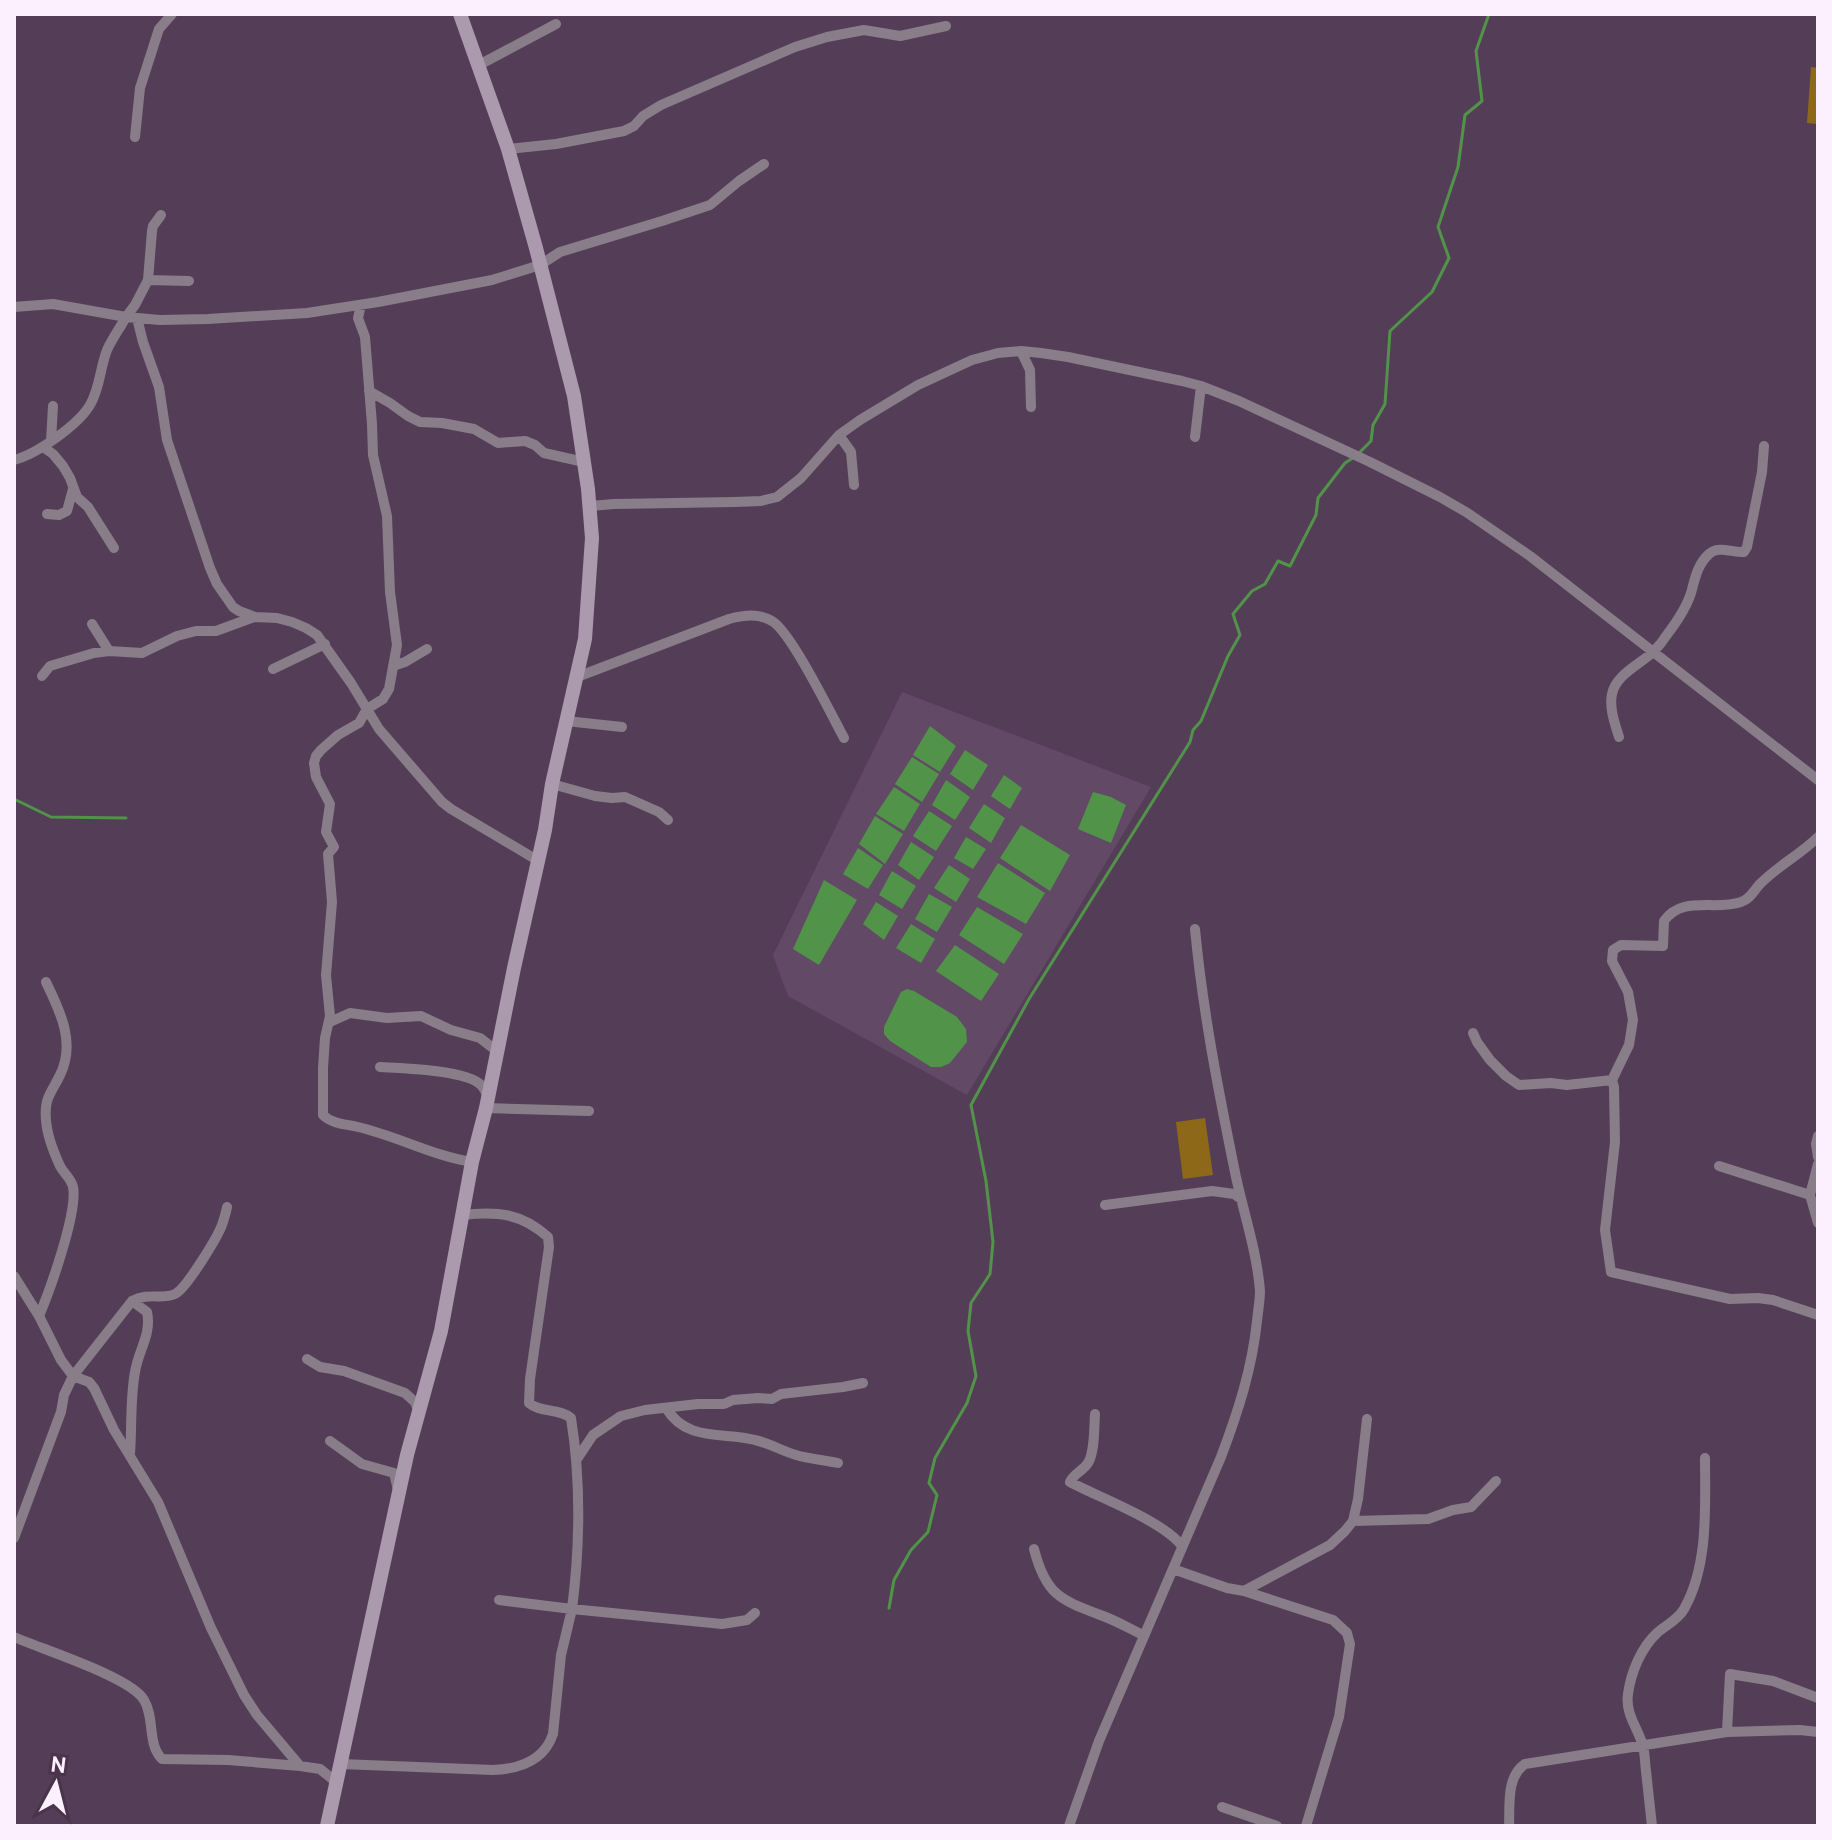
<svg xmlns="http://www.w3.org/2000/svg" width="1832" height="1840" viewBox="0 0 1832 1840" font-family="Overpass,sans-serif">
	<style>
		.built { fill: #624966 }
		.forest { fill: #8d6818 }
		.water { fill: #519449 }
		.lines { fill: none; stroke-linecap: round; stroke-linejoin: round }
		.stream { stroke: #519449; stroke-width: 3 }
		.street { stroke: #887d89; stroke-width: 10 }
		.secondary { stroke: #ab9aae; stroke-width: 14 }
	</style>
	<rect width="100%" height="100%" fill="#543e57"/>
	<path class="built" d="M902,692L1151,787L967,1095L788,996L773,955Z"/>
	<path class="forest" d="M1811,67L1818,68V124L1807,123Z
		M1205,1118L1213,1175L1183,1179L1176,1122Z"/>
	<path class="water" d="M930,726L956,746L940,772L913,755Z
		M965,750L988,765L973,790L950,774Z
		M912,757L939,774L922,802L895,784Z
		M1004,775L1022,788L1010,809L991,796Z
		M946,780L970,797L955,820L932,805Z
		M894,787L920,804L904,831L876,814Z
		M1093,792L1111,797L1126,805L1111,843L1078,829Z
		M984,804L1005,818L991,843L969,828Z
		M929,811L952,826L936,851L913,836Z
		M875,816L903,834L885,864L859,844Z
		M1021,825L1070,855L1050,891L1000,858Z
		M966,837L986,849L973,869L954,858Z
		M911,842L934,857L919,880L898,865Z
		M858,848L883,865L868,889L843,874Z
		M998,863L1045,893L1026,924L977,897Z
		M949,865L970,879L956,902L934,888Z
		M892,871L916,886L902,909L879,895Z
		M824,880L857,900L819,965L793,949Z
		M929,894L952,907L937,932L915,919Z
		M876,902L898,916L884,940L863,924Z
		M977,907L1023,934L1004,964L959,935Z
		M911,924L935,939L921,963L896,948Z
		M955,945L999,974L981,1001L936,971Z
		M907,989L914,991L957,1017L966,1029L967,1042L950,1063L941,1067H931L890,1041L884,1034V1027L901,992Z"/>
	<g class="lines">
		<path class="stream" d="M14,799L51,817L126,818
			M889,1608L894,1580L911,1550L928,1532L937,1495L929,1483L935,1458L967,1403L976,1376L968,1331L971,1303L990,1274L993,1242L986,1181L971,1105L1029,999L1190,742L1193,730L1201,721L1228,656L1240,635L1233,614L1252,591L1265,584L1278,561L1290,566L1316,515L1318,498L1345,463L1356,456L1371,441L1373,425L1385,404L1390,331L1432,292L1449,258L1438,227L1458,167L1465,115L1482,101L1476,51L1489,14"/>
		<path class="street" d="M479,65L556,24
			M135,137L140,88L159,29L172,14
			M508,149L556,144L624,131L634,126L643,116L661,105L795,47L827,37L864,30L900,36L946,26
			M148,280L189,281
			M361,305L358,318L365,337L372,424L373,455L387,516L390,592L397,645L389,689L383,699L367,709L359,723L338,735L321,750L316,756L314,763L316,777L330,804L326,832L334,847L328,854L332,902L326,975L330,1016L325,1038L323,1068V1115C332,1124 346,1124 358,1127C397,1136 433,1156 472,1162
			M14,307L53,304L126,317L135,305L148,280L152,231L153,226L161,215
			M137,318L143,342L159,387L167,440L210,568L217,584L233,607L239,611L255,617L277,618L292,622L306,628L317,635L351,683L379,729L442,802L451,809L537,860
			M1021,351L1030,370L1031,407
			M369,391L390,403L408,416L420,422L442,423L474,429L498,443L525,441L535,445L544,453L584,462
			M839,435L851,452L854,485
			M1195,437L1201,386
			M51,441L53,406
			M43,447L53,454L63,466L70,478L77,497L88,507L114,548
			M14,460C37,454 78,425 90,405C100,388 100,368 107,350C112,339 120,328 126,317L160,320L208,319L307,313L378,302L492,280L540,265L560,252L662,221L710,205L739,181L764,164
			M590,506L614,504L734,502L761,501L777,497L801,478L839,435L860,420L918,385L972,360L998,353L1021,351L1041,353L1068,357L1182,381L1201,386L1239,401L1370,462L1440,497L1466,512L1530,556L1571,588L1818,780
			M47,514L59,515L67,511L73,489
			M92,624L109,651
			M393,666L405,662L427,649
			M273,669L325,644
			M42,676L50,666L94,653L109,651L142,653L177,636L196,631H216L254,617
			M577,677L729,619C744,615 759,613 772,621C791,632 831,714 844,738
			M566,721L622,727
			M1619,737C1615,724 1609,708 1612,694C1616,674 1641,664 1654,651C1659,646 1663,641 1666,636C1676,623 1686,609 1691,593C1695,579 1697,565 1709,554C1718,545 1733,553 1744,552L1747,547L1762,472L1764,446
			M552,784L595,796L612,798L625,797L659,812L668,820
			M330,1022L350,1013L387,1018L421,1016L451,1030L480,1038L498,1052
			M1473,1033L1477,1042L1490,1060L1506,1076L1519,1085L1551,1083L1567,1085L1612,1080L1614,1087L1615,1142L1605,1230L1611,1272L1730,1299L1758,1298L1773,1300L1818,1315
			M380,1067C402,1068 467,1070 481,1085C484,1088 486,1093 488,1096
			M1612,1080L1629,1045L1633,1020L1628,992L1612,961L1613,950L1621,945L1663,946L1664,921C1682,895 1715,911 1741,902C1750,899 1753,892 1759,885C1777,866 1800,855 1818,837
			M486,1108L589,1111
			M1818,1136L1816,1144L1818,1157
			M1719,1166L1810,1195L1818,1223
			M1810,1195L1818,1164
			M1105,1205L1212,1191L1234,1194L1241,1199
			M462,1215C497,1211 521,1213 548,1237L549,1247L530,1379L529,1403C540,1413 559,1408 571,1418C581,1481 580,1546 572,1609L499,1600
			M14,1276L39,1316L61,1360L73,1376L89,1382L94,1388L114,1430L158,1502L211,1628L244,1695L257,1715L300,1766
			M39,1316C50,1290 78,1212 73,1187C71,1178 64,1174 60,1166C54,1153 47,1135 46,1120C44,1097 51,1094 60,1075C76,1043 60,1011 46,982
			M307,1359L320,1367L344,1371L405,1393L415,1402L419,1413
			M666,1408C687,1442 722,1432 755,1440C769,1443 782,1451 796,1455C809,1459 825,1460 838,1463
			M1095,1414C1094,1427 1095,1452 1088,1463C1083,1471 1074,1473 1070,1482C1100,1498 1163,1521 1182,1546
			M330,1441L362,1464L394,1473L398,1490
			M130,1454C132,1427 130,1399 135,1372C138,1351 152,1334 147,1312L132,1301
			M577,1459L593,1435L621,1416L645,1410L698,1404H724L733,1400L758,1398L772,1399L781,1394L843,1387L863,1383
			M1353,1521L1428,1519L1453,1510L1471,1507L1496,1481
			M14,1538L61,1412L64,1395L73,1376L132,1301C149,1292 161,1300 175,1294C186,1289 217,1238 222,1225C224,1219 226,1213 227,1207
			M1034,1549C1046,1596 1061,1600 1103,1616C1117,1621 1130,1629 1143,1635
			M1173,1569L1227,1588L1244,1591L1330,1545L1345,1531L1353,1521L1358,1499L1367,1419
			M1244,1591L1333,1620L1347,1633L1350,1644L1339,1717L1306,1826
			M14,1637C41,1649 131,1677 144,1700C155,1718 147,1744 162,1759L228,1760L300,1766L320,1769L336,1782
			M1727,1732L1730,1674L1773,1681L1818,1698
			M341,1764L493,1770C519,1769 544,1761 553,1734L561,1655L572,1609L722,1624L747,1620L755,1613
			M1222,1807L1277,1826
			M1069,1826L1099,1741L1221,1457C1238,1412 1252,1369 1257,1321C1258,1311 1260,1300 1260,1291C1257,1252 1244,1214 1236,1177C1219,1094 1203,1013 1195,929
			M1509,1826C1510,1805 1506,1777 1525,1764L1727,1732L1800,1730L1818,1732
			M1652,1826C1650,1808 1648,1789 1646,1771C1645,1763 1645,1754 1643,1746C1638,1728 1625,1714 1628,1694C1631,1672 1641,1648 1657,1633C1666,1625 1678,1620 1684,1609C1709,1565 1705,1506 1705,1458"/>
		<path class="secondary" d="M327,1826L407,1455L441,1331L472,1162L486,1108L514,968L545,830L552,784L585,639L592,538L588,489L574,396L536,248L508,149L460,14"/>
	</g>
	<rect width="1832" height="1840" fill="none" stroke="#fceffe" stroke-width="32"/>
	<g transform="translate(56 1784) rotate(7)" stroke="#49344c" stroke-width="6" paint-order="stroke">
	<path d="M0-6L14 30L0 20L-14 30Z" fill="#fceffe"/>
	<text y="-12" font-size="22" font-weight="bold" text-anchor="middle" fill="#fceffe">N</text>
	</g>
</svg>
